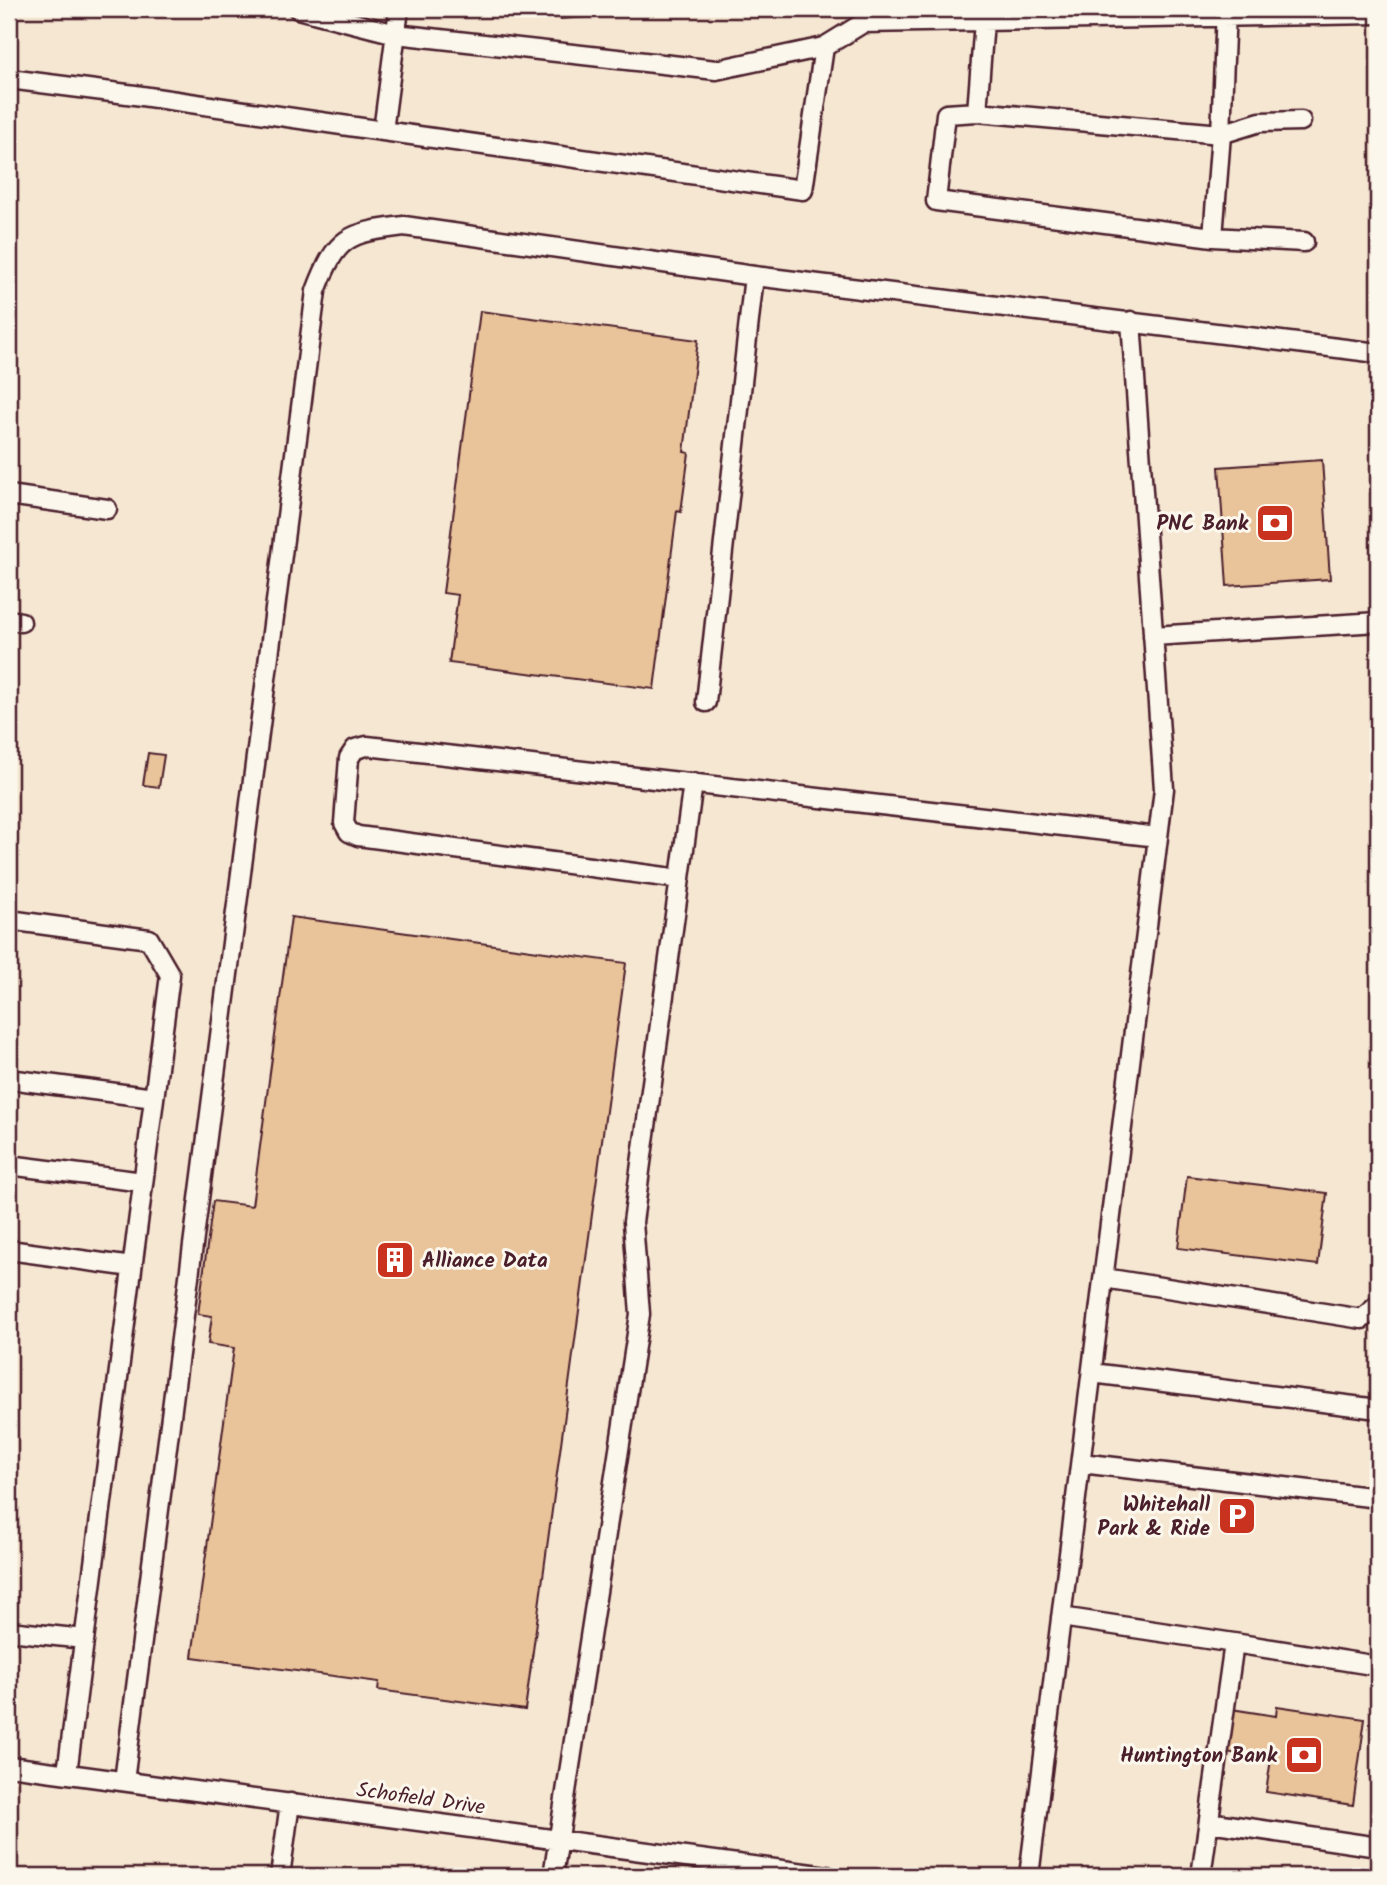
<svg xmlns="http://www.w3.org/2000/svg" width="1387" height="1885" viewBox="0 0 1387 1885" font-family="Kalam,sans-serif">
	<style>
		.built { fill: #f6e7d3 }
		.building { fill: #e9c399; stroke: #4a1f2b; stroke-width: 2 }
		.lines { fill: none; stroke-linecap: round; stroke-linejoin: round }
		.service-casing { stroke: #4a1f2b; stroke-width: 23 }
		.service { stroke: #fbf7ec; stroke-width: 18 }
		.labels { text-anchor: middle; stroke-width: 6; stroke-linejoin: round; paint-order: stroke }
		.poi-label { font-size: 21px; font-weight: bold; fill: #4a1f2b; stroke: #fbf7ec; text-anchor: end }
		.street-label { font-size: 21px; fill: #4a1f2b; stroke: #fbf7ec }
	</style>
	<rect width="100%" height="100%" fill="#fbf7ec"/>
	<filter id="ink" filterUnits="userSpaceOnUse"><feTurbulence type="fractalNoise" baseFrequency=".0143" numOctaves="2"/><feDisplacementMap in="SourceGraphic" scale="14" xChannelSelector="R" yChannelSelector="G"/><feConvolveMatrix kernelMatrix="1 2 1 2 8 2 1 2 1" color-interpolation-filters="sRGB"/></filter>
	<g filter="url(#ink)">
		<path class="built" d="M9,9H1378V1876H9Z"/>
		<path class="building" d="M559,9H702L560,19Z
			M480,311L698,340L684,452L689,453L681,512L677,511L654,689L449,663L458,595L443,593Z
			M1322,460L1330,579L1227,586L1219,467Z
			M148,753L164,755L159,787L143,785Z
			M291,917L626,963L525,1710L378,1690L379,1682L192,1657L234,1348L208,1344L212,1316L198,1314L213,1201L252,1206Z
			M1187,1176L1327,1193L1318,1265L1178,1248Z
			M1277,1706L1365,1719L1353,1805L1266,1792L1271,1759L1225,1752L1231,1709L1276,1716Z"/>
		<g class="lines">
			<defs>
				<path id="service" d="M298,9L396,34L716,70L824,47L863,23L1378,14
					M399,9L383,131L803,190L824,47
					M1226,9L1221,134L1260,122L1301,121
					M9,79L135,95L383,131
					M977,112L1221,134L1213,237L936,201L946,114L977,112L984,21
					M1213,237L1304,242
					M9,495L107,509
					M9,620L21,622
					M1153,636L1378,622
					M706,702L754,276
					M680,879L358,836L349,832L344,823L349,758L355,749L367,746L1158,837
					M9,920L149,939L170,975L67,1773
					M9,1079L154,1098
					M9,1165L143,1182
					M9,1250L132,1267
					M1104,1278L1362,1319L1378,1305
					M1092,1373L1378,1409
					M1081,1463L1378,1498
					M1061,1617L1234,1643L1201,1876
					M9,1631L84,1639
					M1234,1643L1378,1666
					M9,1766L827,1876
					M124,1781L316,291C337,236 347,233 404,226L754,276L1378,353
					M1209,1822L1378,1847
					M280,1876L290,1803
					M553,1876L640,1314L633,1222L693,783
					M1029,1876L1164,789L1131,321"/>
			</defs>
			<use href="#service" class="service-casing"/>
			<use href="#service" class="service"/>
		</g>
	</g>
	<defs>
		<symbol id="bank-square" viewBox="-11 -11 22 22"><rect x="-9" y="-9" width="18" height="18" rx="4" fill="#c8321e" stroke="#fbf7ec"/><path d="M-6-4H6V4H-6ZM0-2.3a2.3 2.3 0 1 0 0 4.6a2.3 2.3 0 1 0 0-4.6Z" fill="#fff"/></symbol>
		<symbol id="building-square" viewBox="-11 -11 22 22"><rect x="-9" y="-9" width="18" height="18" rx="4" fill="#c8321e" stroke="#fbf7ec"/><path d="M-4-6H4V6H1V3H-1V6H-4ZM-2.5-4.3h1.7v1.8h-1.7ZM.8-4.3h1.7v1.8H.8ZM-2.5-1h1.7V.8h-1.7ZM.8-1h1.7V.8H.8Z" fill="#fff"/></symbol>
		<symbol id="parking-square" viewBox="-11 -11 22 22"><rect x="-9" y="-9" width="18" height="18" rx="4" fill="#c8321e" stroke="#fbf7ec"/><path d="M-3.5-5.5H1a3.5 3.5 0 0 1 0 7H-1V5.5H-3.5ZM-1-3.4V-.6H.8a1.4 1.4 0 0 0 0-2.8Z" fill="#fff"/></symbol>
	</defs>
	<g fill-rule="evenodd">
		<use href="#bank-square" x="1253" y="501" width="44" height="44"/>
		<use href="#building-square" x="373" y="1238" width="44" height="44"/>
		<use href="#parking-square" x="1215" y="1494" width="44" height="44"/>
		<use href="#bank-square" x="1282" y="1733" width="44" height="44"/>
	</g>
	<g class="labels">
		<g class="poi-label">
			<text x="1248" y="530">PNC Bank</text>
			<text x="422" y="1267" text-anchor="start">Alliance Data</text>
			<text x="1210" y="1511">Whitehall<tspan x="1210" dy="24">Park &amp; Ride</tspan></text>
			<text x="1277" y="1762">Huntington Bank</text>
		</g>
		<g class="street-label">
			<text transform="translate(421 1798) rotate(8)" y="7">Schofield Drive</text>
		</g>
	</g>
	<rect width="1387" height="1885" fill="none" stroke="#fbf7ec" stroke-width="35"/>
	<rect x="18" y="18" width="1352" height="1850" fill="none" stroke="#4a1f2b" stroke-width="2.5" filter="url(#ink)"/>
</svg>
